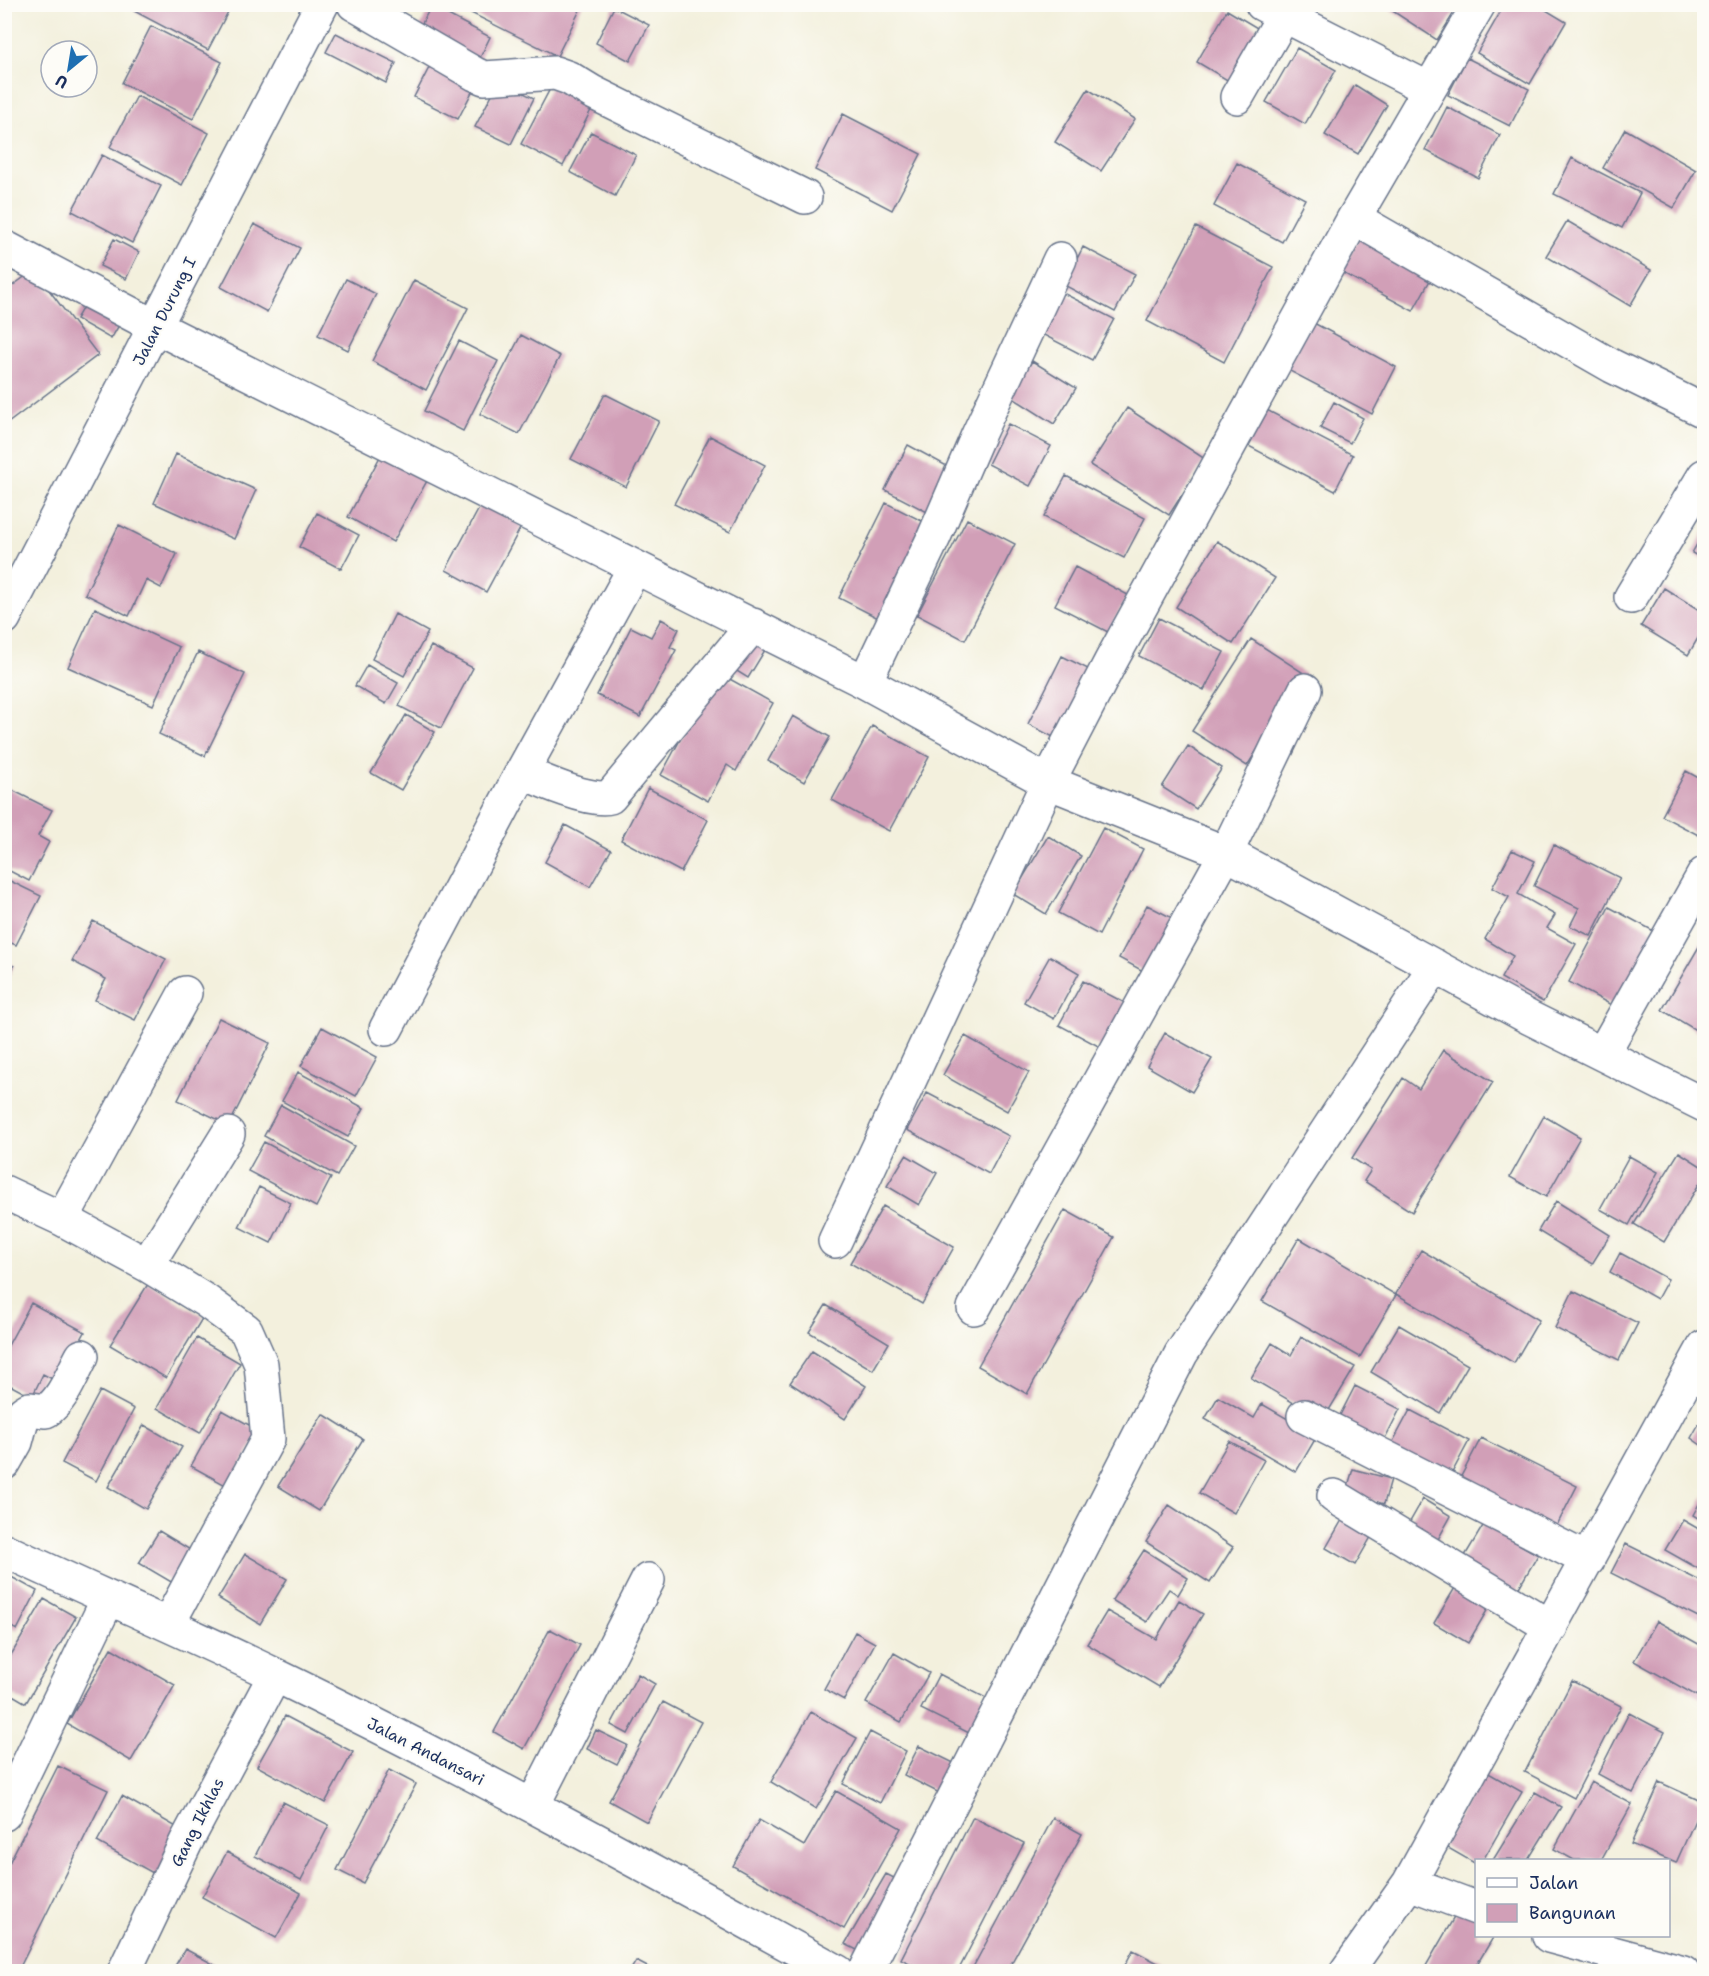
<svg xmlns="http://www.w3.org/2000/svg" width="1709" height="1976" viewBox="0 0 1709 1976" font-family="'Shantell Sans',sans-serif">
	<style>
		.building { fill: #d19fb7 }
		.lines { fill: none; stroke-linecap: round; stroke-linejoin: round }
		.minor-casing { stroke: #67738a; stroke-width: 36 }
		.minor { stroke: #fff; stroke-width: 33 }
		.labels { text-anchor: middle; stroke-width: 4.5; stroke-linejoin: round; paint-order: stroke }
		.street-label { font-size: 16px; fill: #1b2f5e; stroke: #fdfcf7 }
	</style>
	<rect width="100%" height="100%" fill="#fdfcf7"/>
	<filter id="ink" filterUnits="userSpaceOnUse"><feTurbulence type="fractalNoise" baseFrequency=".0167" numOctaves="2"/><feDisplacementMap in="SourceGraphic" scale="12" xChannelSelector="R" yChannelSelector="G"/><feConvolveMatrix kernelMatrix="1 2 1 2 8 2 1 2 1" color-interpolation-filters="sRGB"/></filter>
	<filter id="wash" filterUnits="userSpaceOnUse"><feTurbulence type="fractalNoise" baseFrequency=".008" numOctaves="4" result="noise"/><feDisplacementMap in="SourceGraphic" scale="24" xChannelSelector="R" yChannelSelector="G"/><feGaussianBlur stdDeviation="1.35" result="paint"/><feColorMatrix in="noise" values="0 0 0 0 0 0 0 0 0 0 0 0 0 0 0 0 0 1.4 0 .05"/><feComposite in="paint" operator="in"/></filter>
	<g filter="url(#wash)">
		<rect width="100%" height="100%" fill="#f3f0dd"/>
		<g id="blocks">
			<path class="building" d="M138,4H232L208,50L134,11Z
				M453,4H583L557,56Z
				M1391,4H1455L1458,7L1437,40L1388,8Z
				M1505,4H1536L1566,22L1530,84L1477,53Z
				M431,6L490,37L476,66L416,35Z
				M614,7L649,25L630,61L596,43Z
				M1227,10L1269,35L1239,87L1197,62Z
				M151,26L222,62L193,119L122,83Z
				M336,33L396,63L386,83L326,52Z
				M1297,48L1336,70L1305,124L1266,102Z
				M1467,58L1529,89L1510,126L1448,95Z
				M432,62L476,84L458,119L414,97Z
				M499,81L534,98L511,144L475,127Z
				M1355,85L1387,105L1358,154L1325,135Z
				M551,87L592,108L563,166L521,144Z
				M1088,89L1135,119L1101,171L1055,142Z
				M137,96L209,133L182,185L110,147Z
				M1447,107L1500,135L1478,178L1425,150Z
				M843,114L921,154L892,210L815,170Z
				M1625,129L1696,170L1674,208L1603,168Z
				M591,132L636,155L615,196L570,172Z
				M102,155L161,186L132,243L72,211Z
				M1572,158L1640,193L1622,228L1554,194Z
				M1237,163L1305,199L1282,242L1214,206Z
				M1567,221L1651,270L1630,306L1546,256Z
				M254,224L300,248L267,312L221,287Z
				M1196,227L1273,267L1224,362L1147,321Z
				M1361,234L1434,273L1413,311L1341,272Z
				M114,239L139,252L126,279L100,266Z
				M1083,247L1135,274L1115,312L1064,285Z
				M34,270L98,355L4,426V292Z
				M346,279L376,294L348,350L318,335Z
				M414,280L468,308L426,390L372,361Z
				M1059,291L1114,319L1092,360L1038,332Z
				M87,300L122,320L111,339L76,319Z
				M1310,321L1396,367L1372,414L1286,369Z
				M521,335L560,356L519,434L480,414Z
				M459,341L498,361L463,431L424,411Z
				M1032,361L1076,388L1054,424L1010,396Z
				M605,394L659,421L626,487L571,459Z
				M1334,402L1363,418L1350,443L1320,428Z
				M1259,406L1353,455L1335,491L1241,442Z
				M1127,408L1205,459L1169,515L1090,465Z
				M1008,424L1051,446L1030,486L988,464Z
				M710,436L765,465L730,532L674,504Z
				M908,445L956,471L933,515L885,490Z
				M382,453L428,479L393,542L348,517Z
				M176,454L256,490L234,539L154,503Z
				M1066,476L1145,518L1124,558L1044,517Z
				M482,503L522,525L486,592L446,570Z
				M886,503L932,526L884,621L839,598Z
				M317,513L359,535L341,569L299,547Z
				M967,519L1015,544L965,640L917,615Z
				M119,525L177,554L161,588L146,580L129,616L85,594Z
				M1704,532V560L1692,553Z
				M1217,541L1275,578L1233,644L1176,607Z
				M1075,567L1128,595L1108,632L1055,605Z
				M1664,588L1704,613V628L1688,655L1641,626Z
				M95,608L179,647L153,705L68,667Z
				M395,614L428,632L404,676L372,659Z
				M1159,618L1224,652L1204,690L1139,656Z
				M661,619L679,629L670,647L676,650L640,717L597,695L631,627L651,637Z
				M744,638L765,650L748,678L727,665Z
				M1251,639L1305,674L1247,766L1192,731Z
				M431,646L473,668L441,728L399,706Z
				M198,652L245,674L205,756L159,734Z
				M1062,656L1092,671L1057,739L1028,724Z
				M367,665L398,683L386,704L355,686Z
				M717,672L773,703L736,771L727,765L708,801L661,775Z
				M406,715L435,732L401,790L371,773Z
				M793,716L830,737L804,782L768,761Z
				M872,726L929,757L889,831L832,800Z
				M1188,746L1222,768L1196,809L1162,787Z
				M1686,771L1704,781V838L1662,816Z
				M4,786L52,810L38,836L49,842L29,881L4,868Z
				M648,788L708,820L681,872L621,840Z
				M565,825L611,850L590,887L545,862Z
				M1103,828L1143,849L1099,935L1058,913Z
				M1048,836L1081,856L1046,914L1013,894Z
				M1554,845L1620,878L1591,936L1570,926L1579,908L1534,886Z
				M1512,850L1535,861L1518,894L1555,915L1547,928L1576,944L1543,1002L1501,978L1513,956L1485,939L1509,897L1492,888Z
				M4,878L41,896L16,945L4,940Z
				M1147,905L1182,923L1154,977L1119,958Z
				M1609,907L1665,937L1615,1007L1569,982Z
				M93,921L166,959L135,1020L95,1000L106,979L72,961Z
				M1704,938V1035L1662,1010Z
				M1050,956L1079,973L1054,1019L1024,1002Z
				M4,961L14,966L4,985Z
				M1083,981L1127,1004L1102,1048L1059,1025Z
				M219,1018L270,1043L229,1125L178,1100Z
				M322,1027L377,1057L356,1096L301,1066Z
				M1165,1033L1212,1059L1192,1092L1147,1066Z
				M965,1036L1029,1072L1007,1111L943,1075Z
				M1443,1050L1493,1082L1412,1212L1364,1181L1371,1170L1352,1158L1403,1078L1419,1089Z
				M298,1072L364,1108L348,1137L282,1101Z
				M927,1093L1009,1136L989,1174L907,1130Z
				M281,1105L354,1146L337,1176L264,1136Z
				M1544,1116L1580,1137L1546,1197L1510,1177Z
				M264,1142L331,1178L316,1207L248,1171Z
				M1679,1152L1704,1168V1176L1664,1242L1634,1224Z
				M906,1155L937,1173L919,1205L887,1186Z
				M1629,1156L1658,1172L1629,1225L1600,1209Z
				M259,1187L291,1203L271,1243L239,1227Z
				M1556,1201L1610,1235L1592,1264L1538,1231Z
				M883,1206L954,1247L922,1304L850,1263Z
				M1065,1210L1114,1237L1027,1394L978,1366Z
				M1299,1238L1396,1295L1360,1357L1262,1301Z
				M1421,1250L1539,1320L1514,1363L1396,1294Z
				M1620,1253L1668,1279L1657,1299L1610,1272Z
				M148,1284L203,1317L166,1378L110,1345Z
				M1573,1291L1638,1323L1619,1360L1555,1328Z
				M31,1303L85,1332L58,1382L43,1374L32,1397L4,1382V1353Z
				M826,1305L889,1343L873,1370L809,1332Z
				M1399,1325L1468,1365L1440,1413L1371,1372Z
				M1301,1337L1355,1367L1323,1420L1251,1378L1272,1343L1291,1355Z
				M197,1338L240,1363L200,1433L157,1408Z
				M812,1351L866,1386L845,1419L790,1383Z
				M1355,1386L1400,1409L1380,1448L1335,1425Z
				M100,1391L134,1409L96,1481L62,1463Z
				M1218,1397L1254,1418L1262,1404L1317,1436L1296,1472L1205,1419Z
				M222,1410L260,1431L229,1487L191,1466Z
				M1410,1410L1469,1441L1446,1484L1387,1453Z
				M323,1414L363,1439L319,1511L278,1486Z
				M1704,1415V1447L1691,1438Z
				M144,1425L182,1447L146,1509L108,1487Z
				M1481,1438L1577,1486L1551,1537L1455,1488Z
				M1229,1441L1264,1460L1234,1513L1199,1493Z
				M1353,1469L1391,1479L1384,1504L1346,1493Z
				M1704,1495V1522L1693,1515Z
				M1423,1499L1451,1516L1432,1550L1403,1534Z
				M1169,1505L1233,1547L1210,1583L1146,1542Z
				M1346,1513L1375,1530L1355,1565L1326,1548Z
				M1683,1520L1704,1532V1572L1665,1550Z
				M1484,1524L1538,1555L1514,1596L1460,1564Z
				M159,1531L197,1554L178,1586L139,1563Z
				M1626,1544L1704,1583V1620L1611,1573Z
				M1144,1550L1188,1578L1178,1595L1169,1589L1147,1622L1112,1600Z
				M245,1554L287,1579L260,1624L218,1598Z
				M4,1573L37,1591L17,1630L4,1623Z
				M1459,1581L1492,1602L1468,1643L1434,1623Z
				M44,1599L76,1617L26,1703L4,1690V1667Z
				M1179,1600L1203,1614L1159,1687L1087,1644L1107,1611L1156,1639Z
				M1657,1621L1704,1647V1700L1634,1661Z
				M550,1629L580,1645L524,1749L494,1732Z
				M855,1632L875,1643L844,1700L824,1689Z
				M111,1648L175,1685L131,1761L67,1724Z
				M894,1653L929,1673L901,1722L866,1703Z
				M638,1674L655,1684L628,1734L611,1725Z
				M939,1674L992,1701L975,1736L921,1709Z
				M1572,1681L1621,1706L1574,1798L1525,1772Z
				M663,1702L701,1722L647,1822L609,1801Z
				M811,1712L857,1738L816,1809L771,1782Z
				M1629,1713L1665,1732L1633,1793L1598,1774Z
				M285,1716L353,1752L325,1803L257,1766Z
				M596,1730L627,1745L617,1764L587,1749Z
				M870,1732L906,1751L880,1803L843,1784Z
				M919,1746L962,1767L947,1797L904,1775Z
				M58,1766L108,1790L18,1971H4V1873Z
				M389,1770L416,1784L363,1883L337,1870Z
				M1485,1771L1522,1792L1483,1860H1476V1864L1443,1845Z
				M1591,1782L1632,1804L1601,1860H1574L1554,1849Z
				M1659,1782L1703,1802L1676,1863L1631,1844Z
				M836,1791L901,1828L844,1929L733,1866L759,1820L804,1846Z
				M1535,1792L1561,1807L1528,1860H1493Z
				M122,1796L187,1833L162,1878L97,1842Z
				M283,1802L329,1825L301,1880L255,1856Z
				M973,1817L1024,1843L958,1971H926L901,1959Z
				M1053,1818L1082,1834L1007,1971H971Z
				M227,1852L301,1893L276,1938L202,1897Z
				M886,1874L902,1882L861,1952L845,1944Z
				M1460,1907L1476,1917V1936H1494L1473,1971H1423Z
				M185,1949L226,1971H172Z
				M1133,1950L1171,1970L1170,1971H1122Z
				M636,1961L655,1971H630Z"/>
		</g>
	</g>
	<g filter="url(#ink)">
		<use href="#blocks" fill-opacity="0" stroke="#67738a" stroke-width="1.5"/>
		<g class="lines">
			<defs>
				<path id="minor" d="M354,4L475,74L484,78L555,73L569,78L592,92L805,197
					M1262,4L1429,89
					M1237,97L1283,17
					M1354,218L1612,366L1704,411
					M4,247L156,327L865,682L1048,782L1226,853L1530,1018L1704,1105
					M1631,597L1704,476
					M4,618L322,4
					M865,682L934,537L978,435L1060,259
					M522,772C540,780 592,803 610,797L753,625
					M386,1029L522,772L635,567
					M1603,1053L1704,874
					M4,1192L62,1219L147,1265L206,1301L246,1330L261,1364L268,1439L168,1624
					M62,1219L185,993
					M835,1241L1048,782L1111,661L1354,218L1479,4
					M147,1265L228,1134
					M974,1308L1226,853L1305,690
					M1304,1416L1588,1560
					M4,1463L16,1442L24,1412L29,1409L46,1411C63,1400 72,1374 82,1356
					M1334,1496L1551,1627
					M4,1550C94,1592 184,1631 273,1674C465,1767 651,1869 838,1972
					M533,1805L648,1580
					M4,1814L108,1599
					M1409,1883L1476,1908
					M1549,1936L1683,1972
					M124,1972L186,1842L275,1675
					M865,1972L1181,1354L1435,966
					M1346,1972L1409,1883L1704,1347"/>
			</defs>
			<use href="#minor" class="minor-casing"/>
			<use href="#minor" class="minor"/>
		</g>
	</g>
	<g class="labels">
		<g class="street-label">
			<text transform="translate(164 311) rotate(-63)" y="6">Jalan Durung I</text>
			<text transform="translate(426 1751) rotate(27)" y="6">Jalan Andansari</text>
			<text transform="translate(197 1822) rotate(-63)" y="6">Gang Ikhlas</text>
		</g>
	</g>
	<rect width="1709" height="1976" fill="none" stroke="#fdfcf7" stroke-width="24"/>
	<rect x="1475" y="1859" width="195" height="78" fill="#fdfcf7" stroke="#a3aaba" stroke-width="1.5"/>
	<rect x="1487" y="1878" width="30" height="9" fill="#ffffff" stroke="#a3aaba" stroke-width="1.5"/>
	<text x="1529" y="1889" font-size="18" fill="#1b2f5e">Jalan</text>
	<rect x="1487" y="1904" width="30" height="18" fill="#d19fb7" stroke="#a3aaba" stroke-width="1.5"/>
	<text x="1529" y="1919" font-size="18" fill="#1b2f5e">Bangunan</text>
	<g transform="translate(69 69) rotate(210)"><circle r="28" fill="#fdfcf7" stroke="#a3aaba" stroke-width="1.5"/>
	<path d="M0-4.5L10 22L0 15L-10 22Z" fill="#1f6fb2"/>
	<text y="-9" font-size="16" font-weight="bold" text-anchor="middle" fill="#1b2f5e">U</text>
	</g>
</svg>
